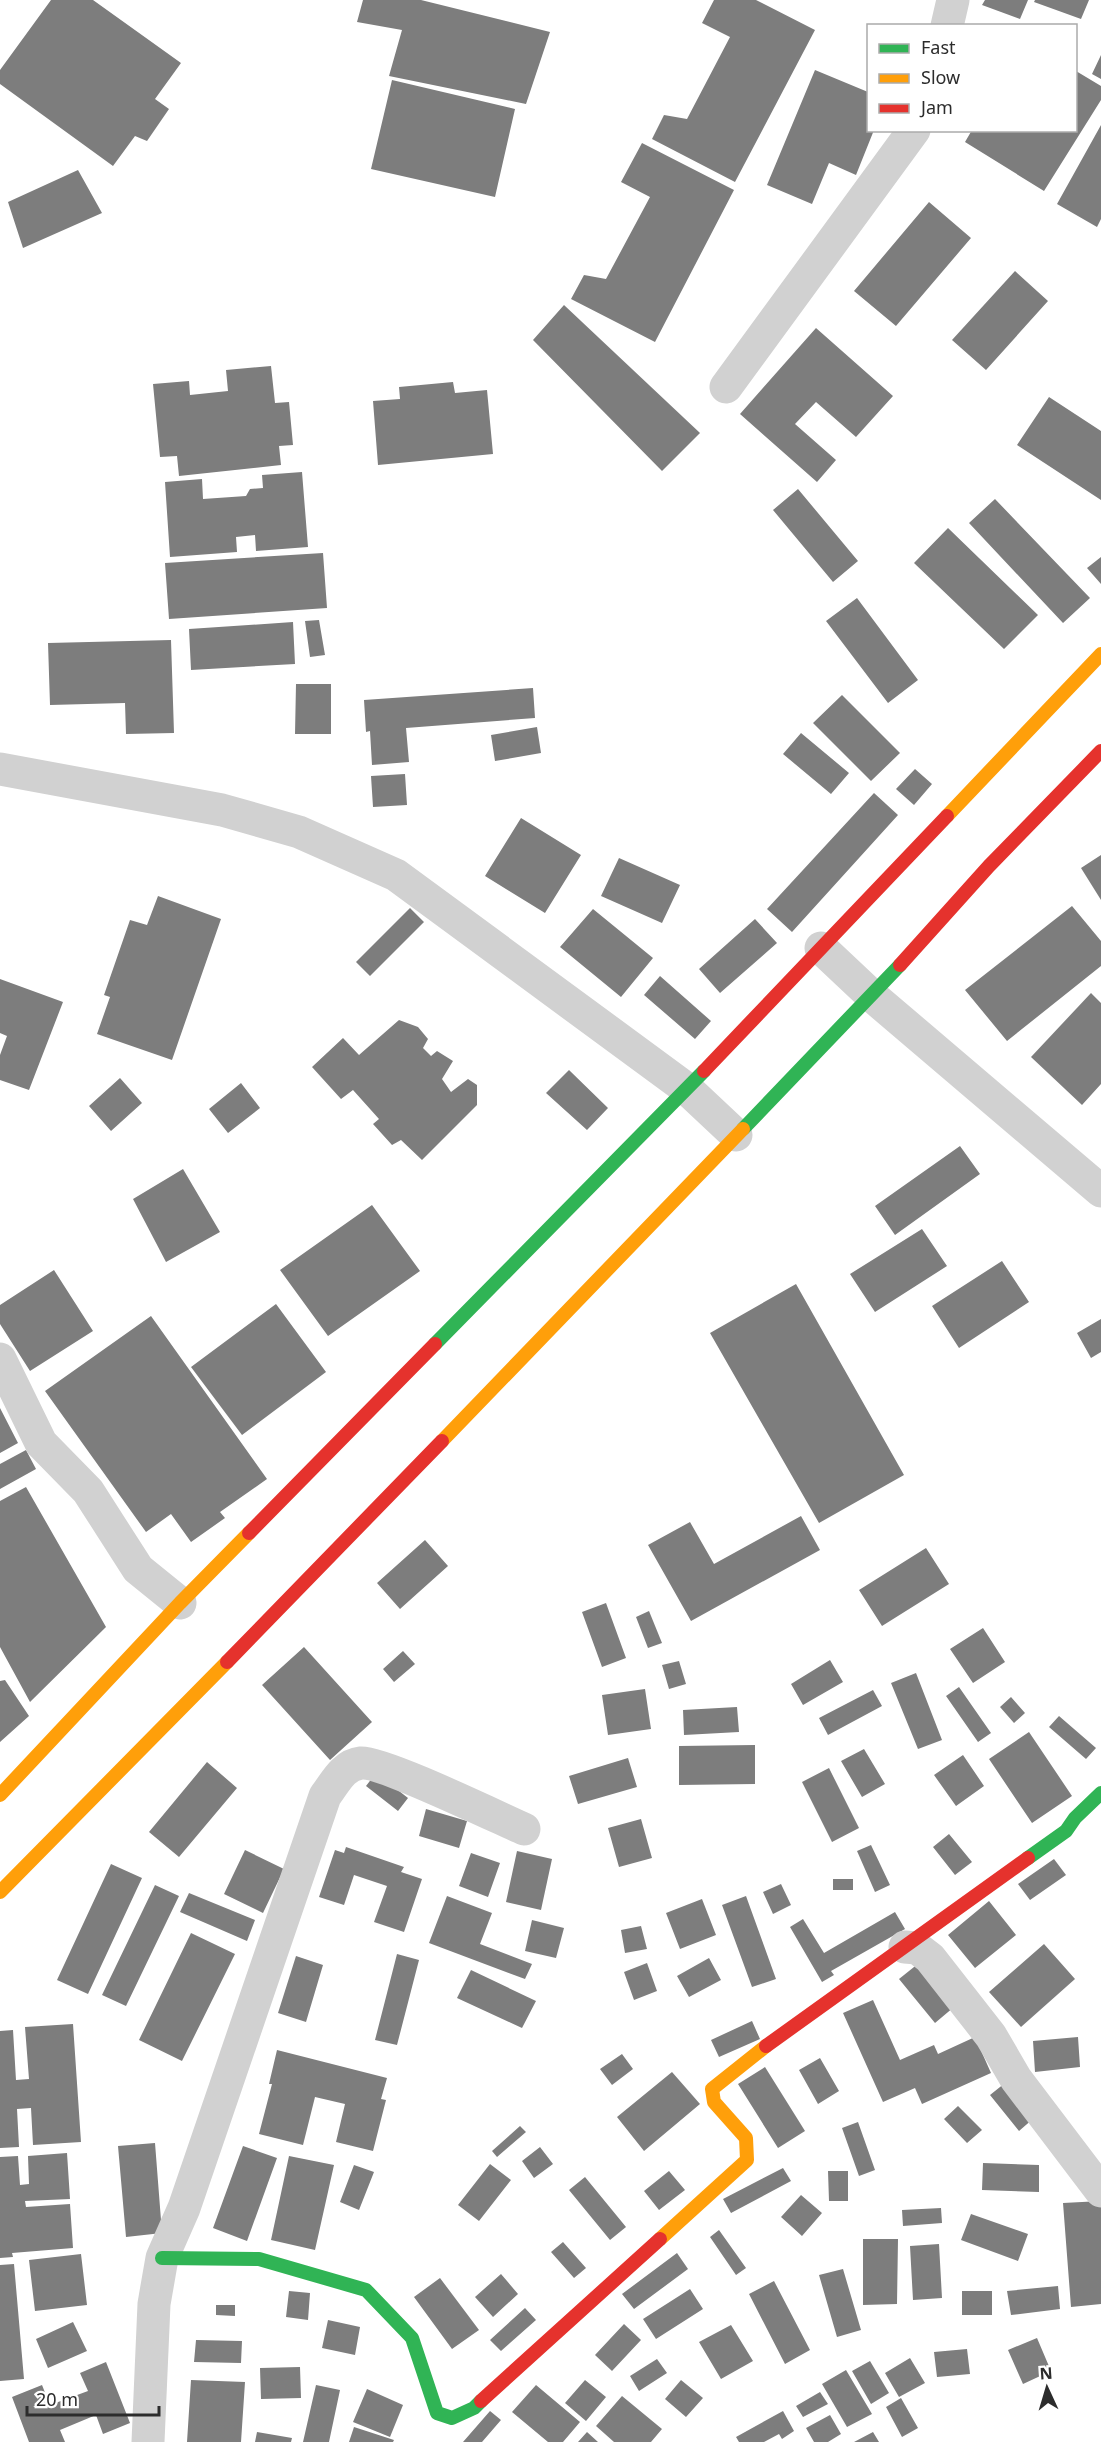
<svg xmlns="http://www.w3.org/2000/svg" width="1101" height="2442" viewBox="0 0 1101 2442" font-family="'Noto Sans',sans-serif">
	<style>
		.building { fill: #7d7d7d }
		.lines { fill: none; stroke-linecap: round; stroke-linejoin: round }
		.street { stroke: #d1d1d1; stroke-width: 33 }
		.fast { stroke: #30b455; stroke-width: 14 }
		.slow { stroke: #ff9f0a; stroke-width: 14 }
		.jam { stroke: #e5322d; stroke-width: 14 }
	</style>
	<rect width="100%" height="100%" fill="#fff"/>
	<path class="building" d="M51,0H93L181,63L155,99L169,109L147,141L135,136L113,166L0,84V70Z
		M363,0H421L550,32L526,104L389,76L402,30L357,22Z
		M714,0H756L815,30L735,182L652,139L664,115L687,119L730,37L702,23Z
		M985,0H1028L1020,19L982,5Z
		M1035,0H1089L1081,19L1034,2Z
		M1101,55V79L1092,74Z
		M815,70L868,92V130H874L856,175L829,163L812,204L767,185Z
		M1076,71L1101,86V100L1044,191L965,142L972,130H1076Z
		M392,80L515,109L495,197L371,169Z
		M1101,125V219L1097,227L1057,204Z
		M642,143L734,190L655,342L571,299L584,275L606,279L650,197L621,182Z
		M78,170L102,213L23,248L8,202Z
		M929,202L971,238L896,326L854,291Z
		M1015,271L1048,301L986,370L952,340Z
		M564,305L700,433L662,471L533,340Z
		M816,328L893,396L856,437L816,402L795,424L836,460L817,482L740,414Z
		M271,366L275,403L289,402L293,445L279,446L281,465L179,476L177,456L160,457L153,384L189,381L190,395L228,391L226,370Z
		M453,382L455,393L487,390L493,454L378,465L373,401L400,399L399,387Z
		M1049,397L1101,431V500L1017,445Z
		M302,472L308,547L256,551L255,535L236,537L237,552L170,557L165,482L202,479L203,499L246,496L250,489L263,488L262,475Z
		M798,489L858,561L833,582L773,510Z
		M995,499L1090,598L1063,623L969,523Z
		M948,528L1038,615L1004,649L914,563Z
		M323,553L327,608L169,619L165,563Z
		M1101,557V584L1087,568Z
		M857,598L918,680L888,703L826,621Z
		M319,620L325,655L310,657L305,621Z
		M293,622L295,664L191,670L189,629Z
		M171,640L174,733L126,734L125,703L50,705L48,643Z
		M296,684H331V734H295Z
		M533,688L535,718L406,728L409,762L372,765L370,731L366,732L364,700Z
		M842,695L900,753L871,781L813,723Z
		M537,727L541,753L495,761L491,735Z
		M801,733L849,773L831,794L783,754Z
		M915,769L932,784L914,805L896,789Z
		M405,774L407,805L373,807L371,776Z
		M874,793L898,815L792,932L767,909Z
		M521,818L581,855L545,913L485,876Z
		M1101,855V900L1081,868Z
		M619,858L680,885L662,923L601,896Z
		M158,896L221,919L172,1060L97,1034L110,997L104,995L130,920L147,925Z
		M1072,906L1101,941V966L1007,1041L965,990Z
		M410,908L424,922L370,976L356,962Z
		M593,909L653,958L621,997L560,947Z
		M755,919L777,943L720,993L699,969Z
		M660,976L711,1021L695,1039L644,995Z
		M0,979L63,1002L29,1090L0,1080V1055L7,1036L0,1033Z
		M1091,993L1101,1003V1084L1082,1105L1031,1057Z
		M399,1020L418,1027L428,1039L423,1048L431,1056L437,1051L453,1061L442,1079L451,1092L468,1079L477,1085V1105L422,1160L401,1140L392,1145L373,1124L379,1119L353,1090L341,1099L312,1067L343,1038L359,1055Z
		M569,1070L608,1108L587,1130L546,1093Z
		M120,1078L142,1103L111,1131L89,1106Z
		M241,1083L260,1108L228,1133L209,1109Z
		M960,1146L980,1174L895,1235L875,1206Z
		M183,1169L220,1232L166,1262L133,1199Z
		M372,1205L420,1271L328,1336L280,1270Z
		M922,1229L947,1266L875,1312L850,1274Z
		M1002,1261L1029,1302L959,1348L932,1306Z
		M54,1270L93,1331L30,1371L0,1324V1305Z
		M796,1284L904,1475L819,1523L710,1333Z
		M276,1304L326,1372L242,1435L191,1367Z
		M151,1316L267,1479L220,1512L225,1518L191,1542L171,1514L146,1532L45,1391Z
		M1101,1319V1352L1091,1358L1077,1333Z
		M0,1408L18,1443L0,1453Z
		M26,1450L36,1469L0,1489V1464Z
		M26,1487L106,1627L30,1702L0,1647V1501Z
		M801,1516L820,1550L691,1621L648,1545L690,1522L714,1564Z
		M425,1540L448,1566L400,1609L377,1583Z
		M926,1548L949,1584L882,1626L859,1590Z
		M606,1603L626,1658L602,1667L582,1612Z
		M649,1611L662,1643L648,1648L636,1617Z
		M983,1628L1005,1662L973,1683L950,1649Z
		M304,1647L372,1722L330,1760L262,1685Z
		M403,1651L415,1664L394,1682L383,1669Z
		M830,1660L843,1682L803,1705L791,1684Z
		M679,1661L686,1684L669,1689L662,1665Z
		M916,1673L942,1740L918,1749L891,1683Z
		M5,1680L29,1716L0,1742V1681Z
		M959,1687L991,1733L978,1742L946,1696Z
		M645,1689L651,1729L608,1735L602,1695Z
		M873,1690L882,1706L828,1735L819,1718Z
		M1011,1697L1025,1713L1014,1723L1000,1707Z
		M737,1707L739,1732L684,1735L683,1710Z
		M1059,1716L1096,1748L1086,1759L1049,1727Z
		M1029,1732L1072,1796L1032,1823L989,1759Z
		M755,1745V1784L679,1785V1746Z
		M864,1749L885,1784L862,1797L841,1761Z
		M963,1755L984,1786L956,1806L934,1775Z
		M628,1758L637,1787L578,1804L569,1776Z
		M207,1762L237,1788L179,1857L149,1832Z
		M829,1768L859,1828L832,1842L802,1782Z
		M376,1773L408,1798L398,1811L366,1786Z
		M426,1809L467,1821L459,1848L419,1836Z
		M641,1819L652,1858L619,1867L608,1828Z
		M949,1834L972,1862L955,1875L933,1847Z
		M871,1845L890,1885L875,1892L857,1851Z
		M346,1847L404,1867L401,1872L422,1879L404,1932L374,1922L387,1886L354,1875L344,1905L319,1897L335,1850L344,1853Z
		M245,1850L284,1869L263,1913L224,1894Z
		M517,1851L552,1859L541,1910L506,1902Z
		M471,1853L500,1863L488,1897L459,1886Z
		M1054,1859L1066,1875L1030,1900L1018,1884Z
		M111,1864L142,1878L88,1994L57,1980Z
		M833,1879H853V1890H833Z
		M781,1884L791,1905L773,1914L763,1892Z
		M155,1885L179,1896L126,2006L102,1995Z
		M189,1893L255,1920L247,1941L180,1912Z
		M447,1896L492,1913L480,1944L532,1964L525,1979L429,1943Z
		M746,1896L776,1979L752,1987L722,1905Z
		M702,1899L716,1935L680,1949L666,1913Z
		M989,1901L1016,1935L975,1968L948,1935Z
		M895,1912L905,1929L831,1971L834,1975L822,1982L790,1927L803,1919L824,1953Z
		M532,1920L564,1928L556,1958L525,1951Z
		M641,1926L647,1949L625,1953L621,1930Z
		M191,1933L235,1954L182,2061L139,2040Z
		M1044,1944L1075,1979L1021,2027L989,1992Z
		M397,1954L419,1960L397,2045L375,2040Z
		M296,1956L323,1965L306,2022L278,2013Z
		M709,1958L721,1980L689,1997L677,1976Z
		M647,1963L657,1991L634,2000L624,1972Z
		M919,1963L954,2007L935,2023L899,1979Z
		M471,1970L536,2001L522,2028L457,1998Z
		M873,2000L900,2060L934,2045L938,2054L975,2037L991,2073L922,2104L915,2088L883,2102L843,2013Z
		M752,2021L760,2039L719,2057L711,2040Z
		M73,2024L81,2142L33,2145L31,2108L17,2109L19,2147L0,2148V2031L13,2030L16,2080L29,2079L25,2027Z
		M1078,2037L1080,2067L1035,2072L1033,2041Z
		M277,2050L387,2078L381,2099L386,2100L373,2151L336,2142L345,2104L315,2097L303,2145L259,2134L272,2084H269Z
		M622,2054L633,2069L612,2085L600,2069Z
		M820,2058L839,2091L818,2104L799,2070Z
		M765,2067L805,2131L778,2148L738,2084Z
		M672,2072L700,2104L644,2151L617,2117Z
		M1005,2083L1034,2118L1019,2131L990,2095Z
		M958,2106L982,2130L967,2143L944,2119Z
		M858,2122L875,2170L859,2176L842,2128Z
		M520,2126L526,2132L497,2157L492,2151Z
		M155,2143L162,2233L126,2237L118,2146Z
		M243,2146L277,2158L247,2241L213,2228Z
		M540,2147L553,2164L534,2178L522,2161Z
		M67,2153L70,2199L25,2201L26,2207L70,2204L73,2248L12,2253L13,2257L0,2258V2157L18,2156L20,2185L29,2184L28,2156Z
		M289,2156L334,2165L315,2250L271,2240Z
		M983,2163L1039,2165V2192L982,2190Z
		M490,2164L511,2180L479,2221L458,2205Z
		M354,2165L374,2172L359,2210L340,2202Z
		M783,2168L791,2181L731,2213L723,2199Z
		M669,2171L685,2190L659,2210L644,2191Z
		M828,2171H848V2201H829Z
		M585,2177L626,2227L610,2240L569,2190Z
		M801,2195L822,2213L802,2236L781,2217Z
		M1101,2201V2304L1071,2307L1063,2203Z
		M941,2208L942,2223L903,2226L902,2210Z
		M971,2214L1028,2234L1018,2261L961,2240Z
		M719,2230L746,2268L736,2275L710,2237Z
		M863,2239H898L897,2304L863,2305Z
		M563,2242L586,2268L574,2278L551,2252Z
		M939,2244L942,2298L913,2300L910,2246Z
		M677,2253L688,2269L634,2309L622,2294Z
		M81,2254L87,2305L35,2311L29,2260Z
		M14,2264L24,2379L0,2381V2265Z
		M843,2269L861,2330L837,2337L819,2275Z
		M501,2274L518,2294L493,2317L475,2297Z
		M440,2278L479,2330L452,2349L414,2297Z
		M774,2281L810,2350L785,2364L749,2294Z
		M1058,2286L1060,2309L1011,2315L1007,2291Z
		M690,2289L703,2309L656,2339L643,2319Z
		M289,2291L310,2293L308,2320L286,2317Z
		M962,2291H992V2315H962Z
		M216,2305H235V2316L216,2315Z
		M525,2308L536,2320L501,2351L490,2340Z
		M328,2320L360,2327L355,2355L322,2348Z
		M73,2322L87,2351L48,2368L36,2339Z
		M624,2324L641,2340L612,2371L595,2355Z
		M731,2325L753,2361L721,2379L699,2342Z
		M1037,2338L1051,2371L1023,2384L1008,2350Z
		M196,2340L242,2341L241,2363L194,2362Z
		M967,2349L970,2374L937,2377L934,2352Z
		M910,2358L925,2383L899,2397L885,2373Z
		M657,2359L667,2373L639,2391L630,2376Z
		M870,2361L889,2393L871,2404L852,2371Z
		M106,2362L130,2423L103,2434L96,2415L60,2430L65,2442H29L12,2397L42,2385L50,2405L88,2391L80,2373Z
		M300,2367L301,2398L261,2399L260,2368Z
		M846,2370L872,2414L847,2427L822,2384Z
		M191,2380L245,2382L241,2442H187Z
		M585,2380L606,2397L586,2421L565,2403Z
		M681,2380L703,2398L686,2417L665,2399Z
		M316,2385L340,2390L329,2442H303Z
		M536,2385L580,2422L563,2442H548L512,2412Z
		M367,2389L403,2405L390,2437L353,2422Z
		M820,2392L828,2404L803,2417L796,2406Z
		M622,2396L662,2429L651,2442H614L596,2426Z
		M901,2398L918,2428L902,2437L886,2407Z
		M490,2411L501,2420L482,2442H463Z
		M783,2411L794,2431L782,2439L779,2434L764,2442H739L736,2437Z
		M830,2415L841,2434L828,2442H814L806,2428Z
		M354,2427L394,2440L393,2442H349Z
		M257,2432L292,2438L291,2442H255Z
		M587,2432L598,2442H578Z
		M873,2432L879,2442H854Z"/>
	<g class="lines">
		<path class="street" d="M947,26L953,0
			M726,387L914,130
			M0,769L222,810L299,832L396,875L687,1089L736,1135
			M821,948L872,996L1101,1191
			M0,1359L41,1443L88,1491L138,1569L180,1603
			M905,1947L917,1948L930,1958L991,2036L1016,2079L1101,2191
			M148,2442L154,2304L162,2258L184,2208L325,1796C335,1783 343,1765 361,1763C381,1761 499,1818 524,1829"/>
		<path class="fast" d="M743,1129L900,965
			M435,1344L704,1071
			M1028,1858L1066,1831L1075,1818L1101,1793
			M162,2258L259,2259L366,2290L412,2338L437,2413L452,2418L474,2408L481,2401"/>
		<path class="slow" d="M947,816L1101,654
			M442,1441L743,1129
			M0,1795L180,1603L249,1533
			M0,1892L227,1662
			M660,2239L747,2160L746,2138L714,2102L712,2089L766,2046"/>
		<path class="jam" d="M900,965L989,866L1101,751
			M704,1071L947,816
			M249,1533L435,1344
			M227,1662L442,1441
			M766,2046L1028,1858
			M481,2401L660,2239"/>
	</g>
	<rect x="867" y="24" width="210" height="108" fill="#ffffff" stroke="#ababab" stroke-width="1.5"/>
	<rect x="879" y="44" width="30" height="9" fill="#30b455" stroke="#ababab" stroke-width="1.5"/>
	<text x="921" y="54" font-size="18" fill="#2c2c2c">Fast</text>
	<rect x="879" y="74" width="30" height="9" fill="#ff9f0a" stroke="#ababab" stroke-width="1.5"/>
	<text x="921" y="84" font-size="18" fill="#2c2c2c">Slow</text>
	<rect x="879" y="104" width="30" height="9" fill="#e5322d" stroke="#ababab" stroke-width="1.5"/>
	<text x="921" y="114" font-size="18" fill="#2c2c2c">Jam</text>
	<g transform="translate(1047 2388) rotate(356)" stroke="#ffffff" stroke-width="4.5" paint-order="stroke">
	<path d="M0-4.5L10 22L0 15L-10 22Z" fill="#2c2c2c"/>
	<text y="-9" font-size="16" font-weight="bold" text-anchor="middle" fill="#2c2c2c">N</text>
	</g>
	<path d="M27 2406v9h132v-9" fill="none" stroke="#2c2c2c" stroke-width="3"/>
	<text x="36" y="2406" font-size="18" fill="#2c2c2c" stroke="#ffffff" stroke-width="4.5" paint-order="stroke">20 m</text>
</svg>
